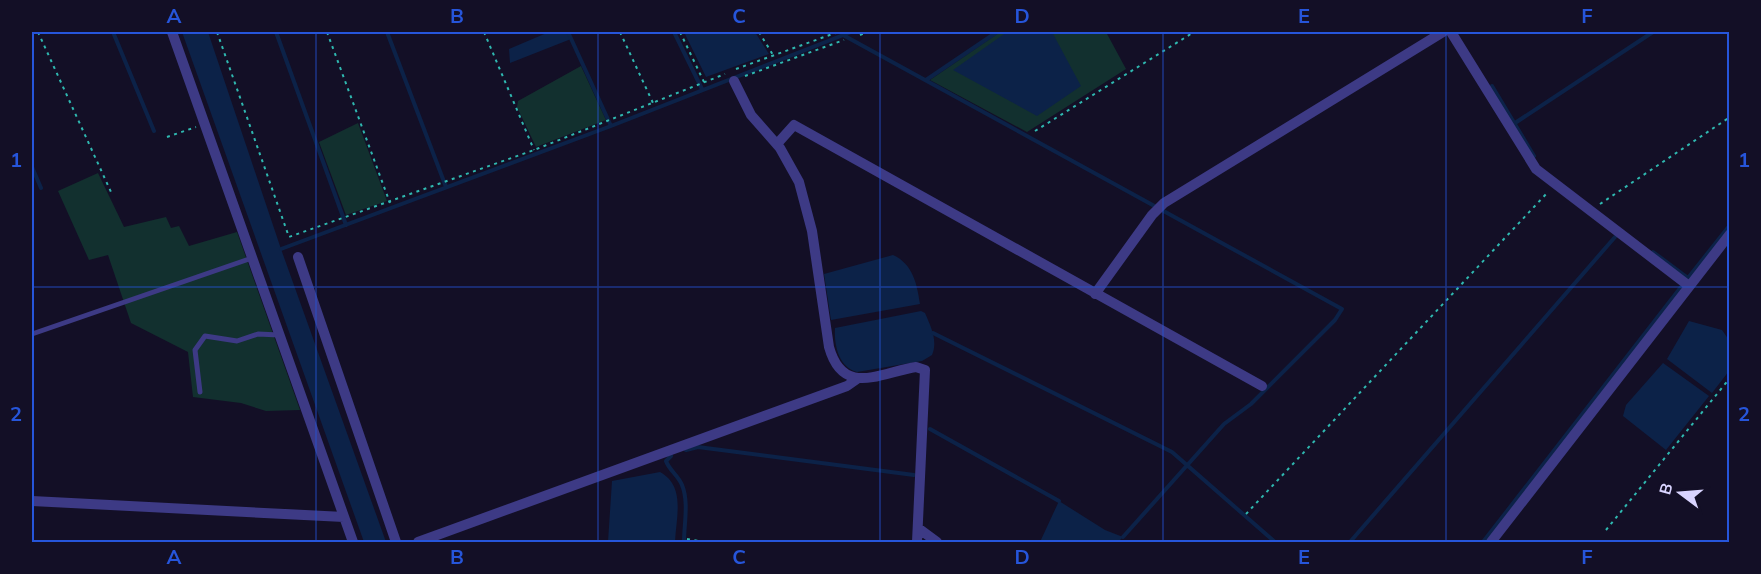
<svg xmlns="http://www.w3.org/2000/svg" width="1761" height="574" viewBox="0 0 1761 574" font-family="Mulish,sans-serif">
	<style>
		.green { fill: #12302f }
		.water { fill: #0c2248 }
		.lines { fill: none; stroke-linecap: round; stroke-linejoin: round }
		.stream { stroke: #0c2248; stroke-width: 4 }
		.path { stroke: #2fb8b0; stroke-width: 2; stroke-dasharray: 3 4.5; stroke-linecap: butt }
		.lane { stroke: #3d3a85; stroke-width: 5 }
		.street { stroke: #3d3a85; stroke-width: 10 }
		.grid { fill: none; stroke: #2655da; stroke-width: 1.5; stroke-opacity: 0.55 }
		.neatline { fill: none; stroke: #2655da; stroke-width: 2 }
		.grid-label { font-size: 20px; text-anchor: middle; font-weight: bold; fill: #2655da }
	</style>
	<rect width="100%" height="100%" fill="#130f26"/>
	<path class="green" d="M1000,32H1106L1126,69L1027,132L930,80Z
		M581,66L606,120L536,147L517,107L518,101Z
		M358,123L387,201L346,215L319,142Z
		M98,173L124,227L166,217L171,228L179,226L189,246L237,232L300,410L266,411L241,403L193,397L188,352L131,323L108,255L89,260L58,191Z"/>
	<path class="water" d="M182,32H208L281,249L386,542H364Z
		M549,32H568L571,39L510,63L509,49Z
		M684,32H755L769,54L706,77Z
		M1007,32H1052L1081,86L1037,116L953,70Z
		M893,255C913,264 917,284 920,304L831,320L824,274Z
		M921,311L925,313C931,327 938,341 932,355L922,361L857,372C838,367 834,344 835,328Z
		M1689,321L1722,330L1729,340V371L1712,393L1667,359Z
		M1663,363L1709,396L1666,450L1623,416L1626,405Z
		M660,472C686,486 676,518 675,542H608L612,481Z
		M1059,501L1105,530L1123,537L1118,542H1040Z"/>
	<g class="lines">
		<path class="stream" d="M113,32L154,131
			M276,32L346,225
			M387,32L446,187
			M568,32L611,126
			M674,32L702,89
			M843,35L1342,309L1335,320L1251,404L1224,424L1123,537
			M926,80L997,32
			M1492,86L1534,156
			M1515,123L1653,32
			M32,167L41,188
			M281,249L611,126L851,32
			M1688,278L1730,225
			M933,333L1172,452L1275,542
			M930,429L1059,501
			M686,450L698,447L914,475
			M671,456L666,461C669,470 678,475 682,485C689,502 684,524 684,542
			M1350,542L1615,237
			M1483,542L1688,278L1653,252"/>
		<path class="path" d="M38,32L111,192
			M217,32L289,237L534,150L725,74
			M327,32L390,203
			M484,32L534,150
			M620,32L653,103
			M680,32L704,82
			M759,32L773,55
			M860,35L867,32
			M736,69L838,32
			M745,76L844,40
			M1035,131L1194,32
			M167,137L196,127
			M1600,204L1730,117
			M1246,514L1548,192
			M1606,530L1730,378
			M687,539L704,542"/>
		<path class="lane" d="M32,334L252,258
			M200,392L195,350L205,336L237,341L258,334L279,335"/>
		<path class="street" d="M172,32L353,542
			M1451,32L1536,169L1689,286
			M734,81L751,115L780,148L799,182L812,231L829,347C843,397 879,373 916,367L925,370L917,542
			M777,144L794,125L1262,386
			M298,257L396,542
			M1095,294L1152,215L1164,203L1443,32
			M32,501L344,517
			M918,528L937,542
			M418,542L847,386L857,379
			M1491,542L1730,234"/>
	</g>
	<path class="grid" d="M316,32V542M598,32V542M880,32V542M1163,32V542M1446,32V542M32,287H1730"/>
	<rect width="1761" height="574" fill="none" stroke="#130f26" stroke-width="66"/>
	<g transform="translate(1680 493) rotate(286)" stroke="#130f26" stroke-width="4.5" paint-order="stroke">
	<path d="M0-4.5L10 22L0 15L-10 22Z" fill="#d9d4ff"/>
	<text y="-9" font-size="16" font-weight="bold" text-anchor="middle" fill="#d9d4ff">B</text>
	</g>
	<rect x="33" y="33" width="1695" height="508" class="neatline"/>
	<g class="grid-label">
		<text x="174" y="23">A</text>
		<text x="457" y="23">B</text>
		<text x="739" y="23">C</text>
		<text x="1022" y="23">D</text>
		<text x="1304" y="23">E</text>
		<text x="1587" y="23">F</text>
		<text x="16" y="167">1</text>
		<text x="1744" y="167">1</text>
		<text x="16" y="421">2</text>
		<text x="1744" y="421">2</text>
		<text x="174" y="564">A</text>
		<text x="457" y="564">B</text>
		<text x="739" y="564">C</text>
		<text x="1022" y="564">D</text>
		<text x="1304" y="564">E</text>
		<text x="1587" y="564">F</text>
	</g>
</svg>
